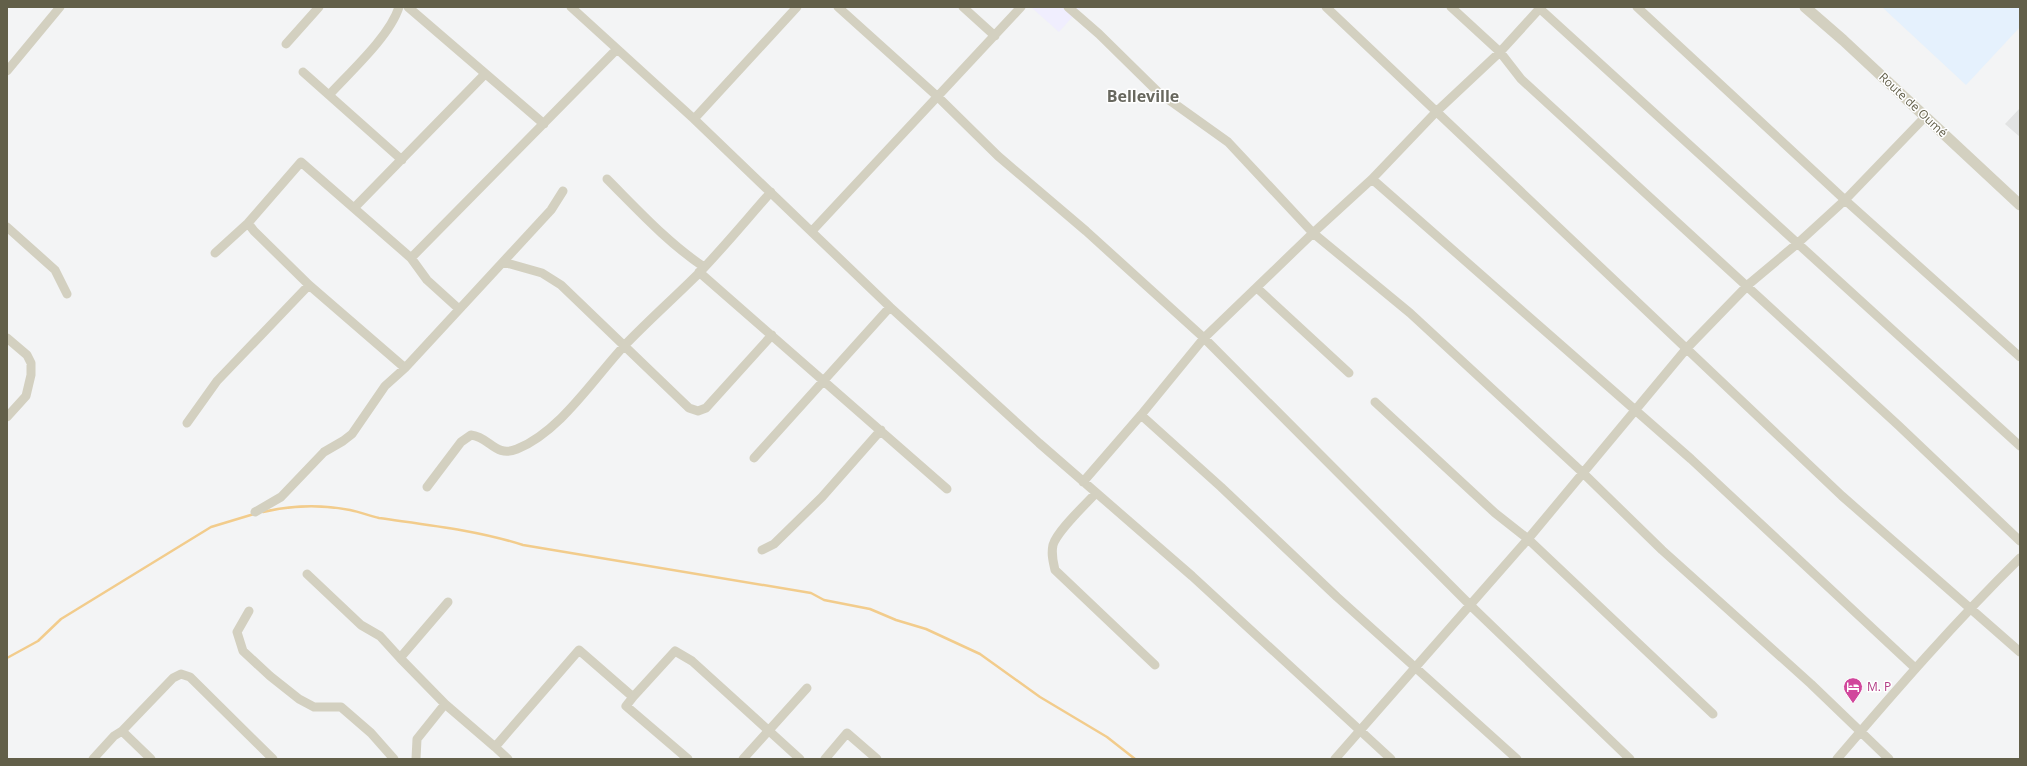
<svg xmlns="http://www.w3.org/2000/svg" width="2027" height="766" viewBox="0 0 2027 766" font-family="'Open Sans',sans-serif">
	<style>
		.commercial { fill: #f0eefe }
		.education { fill: #e2e3e3 }
		.medical { fill: #e5f1fd }
		.lines { fill: none; stroke-linecap: round; stroke-linejoin: round }
		.stream { stroke: #f2cc8c; stroke-width: 2.5 }
		.minor { stroke: #d3d0c0; stroke-width: 9 }
		.tertiary { stroke: #d3d0c0; stroke-width: 11 }
		.labels { text-anchor: middle; stroke-width: 3; stroke-linejoin: round; paint-order: stroke }
		.street-label { font-size: 12px; fill: #625f49; stroke: #fff }
		.hotel-label { font-size: 12px; fill: #b23c85; stroke: #fff; text-anchor: start }
		.district-label { font-size: 16px; font-weight: bold; fill: #68685f; stroke: #fff }
	</style>
	<rect width="100%" height="100%" fill="#f3f4f5"/>
	<path class="commercial" d="M1031,7H1081L1059,32Z"/>
	<path class="education" d="M2020,108V137L2005,124Z"/>
	<path class="medical" d="M1882,7H2020V27L1966,85Z"/>
	<g class="lines">
		<path class="stream" d="M263,512C292,505 320,504 350,510C360,512 370,516 379,518C428,525 476,530 523,545L811,593L824,600L870,609L896,620L926,629L980,654L1040,697L1107,737L1135,759
			M7,658L38,641L61,619L211,527L254,514"/>
		<path class="minor" d="M408,7L544,124
			M571,7L694,119L890,307L1039,443L1192,576L1391,759
			M838,7L938,97L998,156L1086,231L1204,338L1469,604L1630,759
			M963,7L995,36
			M1068,7L1099,34L1158,92L1228,142L1313,233L1410,313L1582,472L1662,550L1811,684L1889,759
			M1326,7L1842,496L2020,652
			M1451,7L1500,52L1521,79L1898,425L2020,541
			M1538,7L2020,446
			M1637,7L1845,200L2020,357
			M286,44L319,7
			M7,71L60,7
			M303,72L402,160
			M329,95C350,72 390,36 399,7
			M694,119L797,7
			M607,179C638,210 668,243 704,267
			M1372,179L1691,459L1914,667
			M355,207L485,74
			M248,223L254,231L309,285L405,368
			M7,227L55,270L67,294
			M812,231L1021,7
			M215,253L248,223L301,162L411,258L617,49
			M411,258L427,280L459,309
			M503,262L542,273L561,285L689,408L698,411L706,408L772,335
			M699,272L947,489
			M1257,288L1349,373
			M7,338L27,355L31,363V375L26,396L7,417
			M1375,402L1495,513L1528,539L1713,714
			M1141,415L1221,487L1337,597L1517,759
			M187,423L217,381L309,285
			M754,458L890,307
			M1083,482L1141,415L1204,338L1313,233L1372,179L1436,112L1500,52L1541,7
			M427,487L461,442L471,435C490,437 495,458 517,449C560,432 594,378 625,345C649,320 675,297 699,273C724,247 747,219 771,192
			M1096,493C1085,505 1057,531 1053,545C1051,554 1053,561 1055,570L1155,665
			M255,512L281,497L324,452L343,441L352,434L385,386L405,368L551,210L563,191
			M762,550L774,544L822,497L881,430
			M307,574L361,625L380,636L400,658
			M448,602L400,658L445,704L495,747L579,650L633,697L626,706L688,759
			M249,611L237,632L243,651L270,676L299,699L314,707H341L371,733L394,759
			M633,697L675,651L692,661L800,759
			M122,731L173,678L181,674L190,677L273,759
			M495,747L508,759
			M93,759L114,736L122,731L151,759
			M416,759L417,739L445,704
			M743,759L807,688
			M825,759L847,733L877,759
			M1335,759L1528,539L1687,348L1749,284L1798,243L1845,200L1925,117
			M1837,759C1896,690 1955,622 2020,558"/>
		<path class="tertiary" d="M1805,7L1843,40L2020,205"/>
	</g>
	<defs>
		<symbol id="hotel-pin" viewBox="-11 -11 22 30"><path d="M0 17L-7.5 6A9.5 9.5 0 1 1 7.5 6Z" fill="#d1479c" stroke="#fff"/><path d="M-6-4.5h1.5V1H6V5H4.5V3h-9V5H-6ZM-4 0a1.8 1.8 0 1 1 3.6 0ZM.5 0V-2.5h3Q6-2.5 6 0Z" fill="#fff"/></symbol>
	</defs>
	<g fill-rule="evenodd">
		<use href="#hotel-pin" x="1842" y="676" width="22" height="30"/>
	</g>
	<g class="labels">
		<g class="street-label">
			<text transform="translate(1913 105) rotate(43)" y="4">Route de Oumé</text>
		</g>
		<g class="hotel-label">
			<text x="1867" y="691">M. P</text>
		</g>
		<g class="district-label">
			<text x="1143" y="102">Belleville</text>
		</g>
	</g>
	<rect width="2027" height="766" fill="none" stroke="#625f49" stroke-width="16"/>
</svg>
